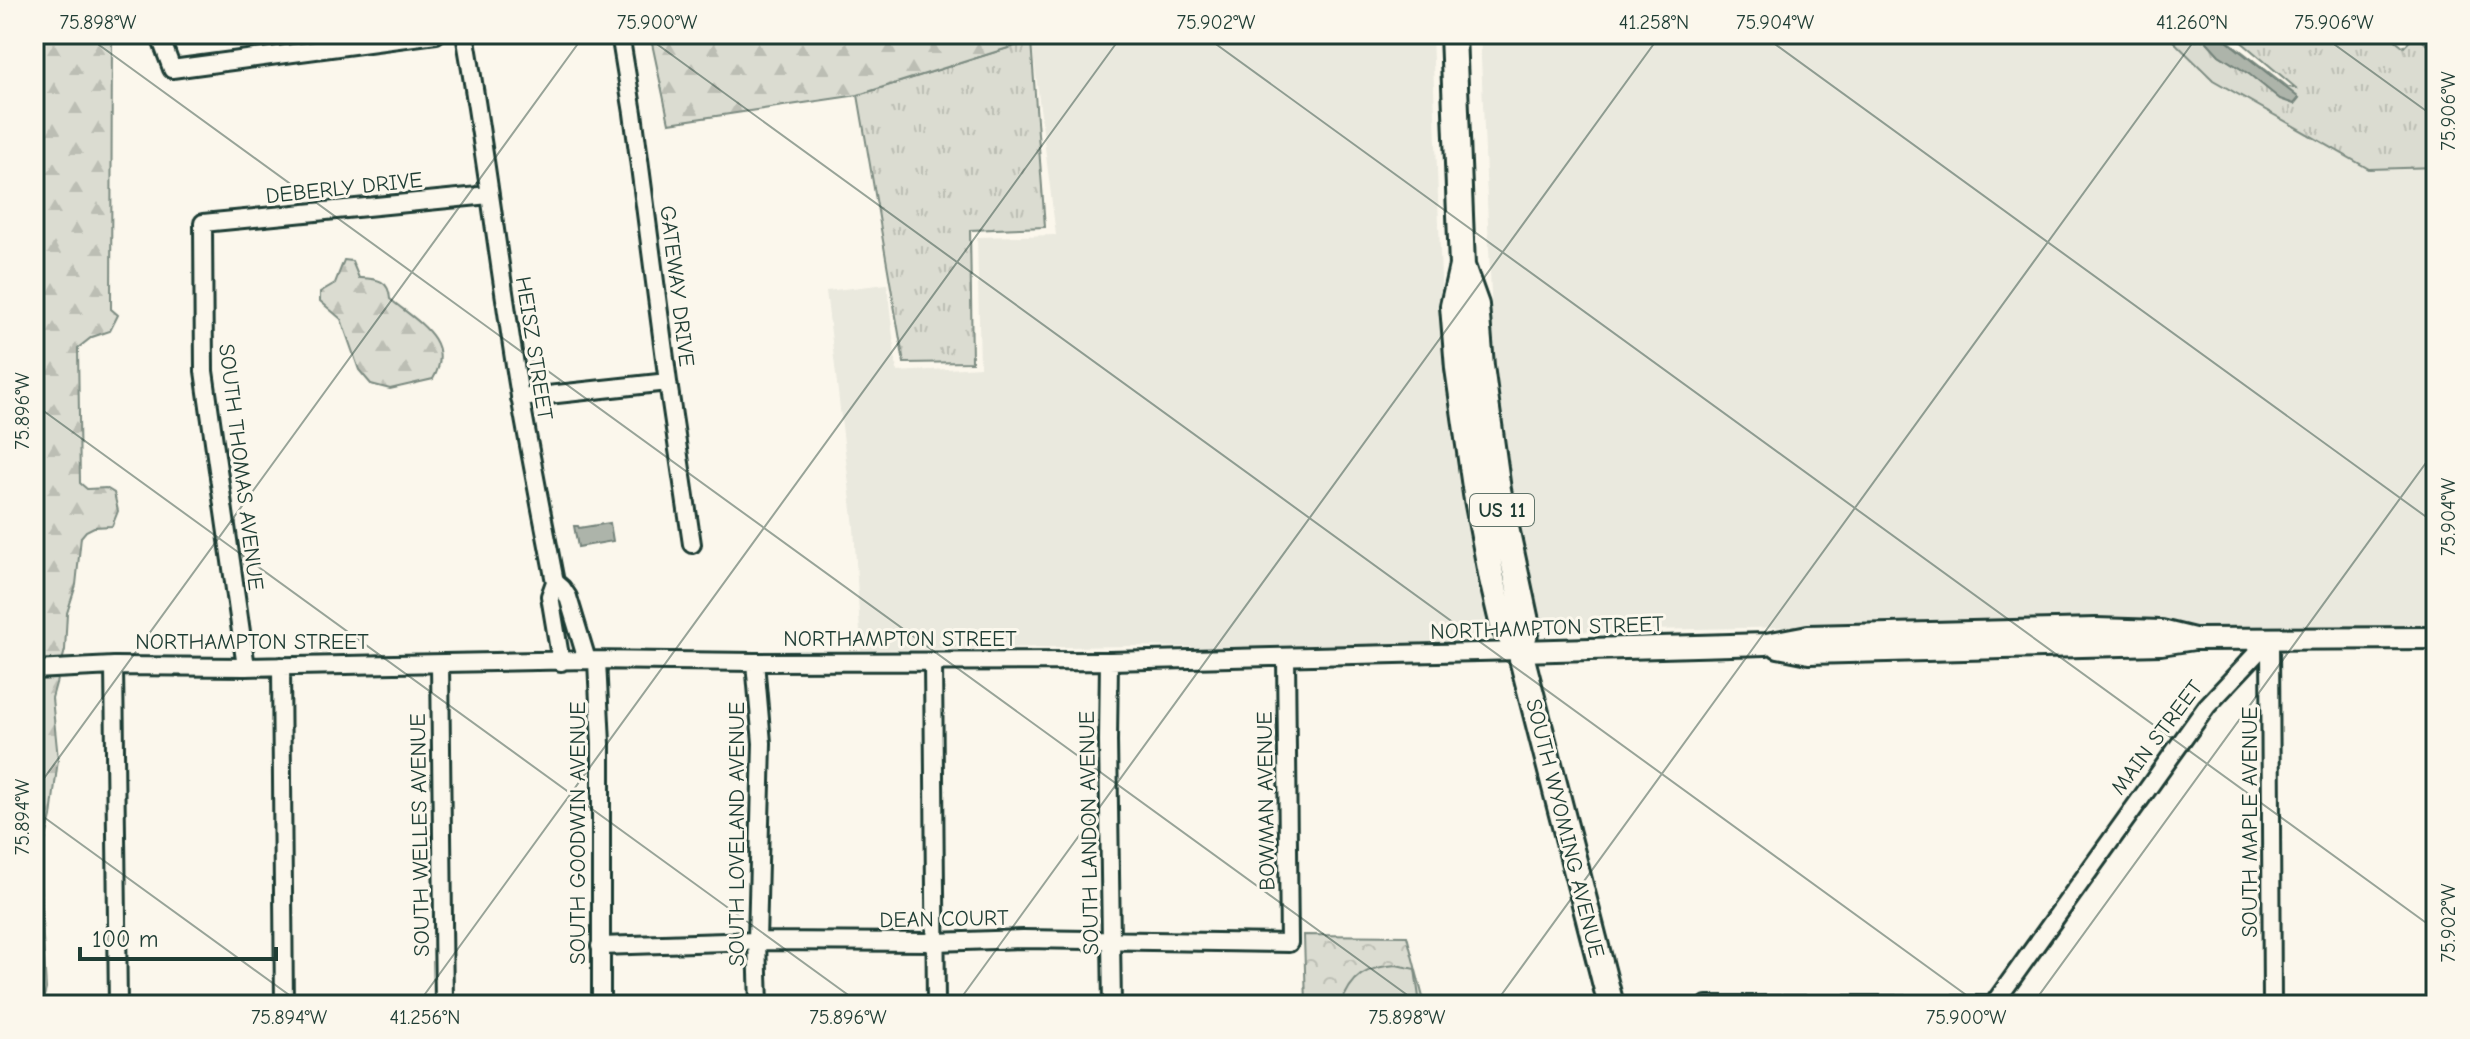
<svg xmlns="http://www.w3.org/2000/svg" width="2470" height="1039" viewBox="0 0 2470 1039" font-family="'Comic Neue',sans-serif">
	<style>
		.built { fill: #eae9de }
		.grass { fill: url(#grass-tufts); stroke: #7d8c82; stroke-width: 2 }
		.forest { fill: url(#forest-firs); stroke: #7d8c82; stroke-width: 2 }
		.park { fill: url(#park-crowns); stroke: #7d8c82; stroke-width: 2 }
		.pitch { fill: #dbdcd1; stroke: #7d8c82; stroke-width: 2 }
		.water { fill: #adb4aa; stroke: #74847b; stroke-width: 2 }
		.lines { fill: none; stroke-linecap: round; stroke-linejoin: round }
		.minor-casing { stroke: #1f3d34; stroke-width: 22 }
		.tertiary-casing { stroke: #1f3d34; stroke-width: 26 }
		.primary-casing { stroke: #1f3d34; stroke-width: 30 }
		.minor { stroke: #fbf7ec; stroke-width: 16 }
		.tertiary { stroke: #fbf7ec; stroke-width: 20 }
		.primary { stroke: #fbf7ec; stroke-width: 24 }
		.rail-casing { stroke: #1f3d34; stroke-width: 7 }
		.rail { stroke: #fbf7ec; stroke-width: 4; stroke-dasharray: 12; stroke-linecap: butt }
		.ticks { fill: none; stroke: #1f3d34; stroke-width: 2; stroke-opacity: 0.45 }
		.labels { text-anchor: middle; stroke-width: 6; stroke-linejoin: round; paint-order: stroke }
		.shield { fill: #fbf7ec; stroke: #61756b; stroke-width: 2 }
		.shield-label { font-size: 20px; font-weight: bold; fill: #1f3d34 }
		.street-label { font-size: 22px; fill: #1f3d34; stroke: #fbf7ec }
		.neatline { fill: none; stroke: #1f3d34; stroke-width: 3 }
		.ticks-label { font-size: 20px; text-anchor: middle; fill: #1f3d34 }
	</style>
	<defs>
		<pattern id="grass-tufts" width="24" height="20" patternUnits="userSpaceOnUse" patternTransform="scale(2)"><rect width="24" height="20" fill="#dbdcd1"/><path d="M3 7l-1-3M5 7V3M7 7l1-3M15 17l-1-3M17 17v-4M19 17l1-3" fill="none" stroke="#bcbeb4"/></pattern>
		<pattern id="forest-firs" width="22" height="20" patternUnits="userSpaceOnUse" patternTransform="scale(2)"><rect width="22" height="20" fill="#dbdcd1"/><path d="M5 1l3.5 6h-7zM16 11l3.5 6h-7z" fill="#bcbeb4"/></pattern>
		<pattern id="park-crowns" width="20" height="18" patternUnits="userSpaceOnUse" patternTransform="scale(2)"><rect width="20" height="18" fill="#dbdcd1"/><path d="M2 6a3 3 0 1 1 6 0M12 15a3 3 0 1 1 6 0" fill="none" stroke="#bcbeb4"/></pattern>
	</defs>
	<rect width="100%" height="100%" fill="#fbf7ec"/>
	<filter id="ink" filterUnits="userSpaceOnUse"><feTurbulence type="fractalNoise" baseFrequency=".0125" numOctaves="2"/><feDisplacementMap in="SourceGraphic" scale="16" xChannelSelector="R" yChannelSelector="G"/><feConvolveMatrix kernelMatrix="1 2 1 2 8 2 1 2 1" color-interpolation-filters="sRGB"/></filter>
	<g filter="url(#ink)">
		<path class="built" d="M1225,34H1432L1442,306L1488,606L1485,621L1474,634L1458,641L1310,648L1262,649L1134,646L861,650L854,527L826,291L887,284L897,372L980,367L977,237L1056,235L1032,44Z
			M1480,34H2165L2175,45L2368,169L2436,167V628L2214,629L2157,619L1557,632L1547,627L1540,618L1527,571L1511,488L1494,365Z"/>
		<path class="grass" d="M2166,34H2186L2196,41L2202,40L2198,34H2200L2219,55L2249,74L2255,65L2219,34L2288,87L2296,88L2232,34H2388L2404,47L2416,34L2436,54V167L2369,169L2213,80Z
			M1031,41L1045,227L970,230L972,362L904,363L858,95Z"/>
		<path class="forest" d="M34,34H112L111,309L118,315L110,331L92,337L78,348L80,483L87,489L106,488L114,493L118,511L112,526L94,527L86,531L81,537L76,585L67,613L65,650L52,698L58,759L51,817L37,874L40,885L46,989L42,1005H34Z
			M650,34H1077V37L1030,41L858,95L669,123Z
			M344,260L352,261L359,278C376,279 389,279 390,299C416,321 456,340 433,379L390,389L371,384L359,370L341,319L320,301V292L335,283Z"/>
		<path class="park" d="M1304,935L1407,936L1425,1005H1306Z"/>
		<path class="pitch" d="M1396,965L1415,969L1420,1005H1341C1351,976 1366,967 1396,965Z"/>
		<path class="water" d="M2200,34H2218L2299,98L2294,104L2280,99L2249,74L2219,55Z
			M610,523L613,541L578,547L574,526H578L579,528Z"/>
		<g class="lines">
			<defs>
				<path id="minor" d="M159,34L172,69L436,34
					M465,34C486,154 500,276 520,396C531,458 543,520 555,582L562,588L568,597L587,660
					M620,34L633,113L668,382L692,544
					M520,398L668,382
					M555,582L550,596L561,662
					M2270,639L2272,1005
					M597,661L601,744V1005
					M1109,661L1108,741L1112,1005
					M755,662L762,743L757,941L759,1005
					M933,662L936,1005
					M440,664L444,1005
					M114,666L118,1005
					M281,666L284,1005
					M246,667L204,371L203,223L489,195
					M34,670L114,666L246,667L587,660L755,662L1109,661L1520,651
					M600,946L757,941L935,942L1023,939L1289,943L1286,657
					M1707,1005H1993
					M1993,1005L2207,706L2270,639"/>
				<path id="tertiary" d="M1778,647L1809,653L2161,644L2194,639L2436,638
					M1520,651L1766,644L1808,636L2096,629L2161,631L2194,639"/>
				<path id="primary" d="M1453,34L1462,266L1453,306L1458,368L1476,494L1492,579L1503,626L1520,651L1611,1005
					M1462,266L1476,305L1481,366L1498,490L1527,626L1520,651"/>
			</defs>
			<use href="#minor" class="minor-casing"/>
			<use href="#tertiary" class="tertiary-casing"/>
			<use href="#primary" class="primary-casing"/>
			<use href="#minor" class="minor"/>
			<use href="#tertiary" class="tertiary"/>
			<use href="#primary" class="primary"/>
			<defs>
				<path id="rail" d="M34,114L36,34"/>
			</defs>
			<use href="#rail" class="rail-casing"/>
			<use href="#rail" class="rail"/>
		</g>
	</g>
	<path class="ticks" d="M84,34L1421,1005M643,34L1980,1005M1202,34L2436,930M1761,34L2436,524M2320,34L2436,118M34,51L46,34M34,404L862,1005M34,792L585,34M34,810L303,1005M417,1005L1123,34M956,1005L1661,34M1494,1005L2199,34M2032,1005L2436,449"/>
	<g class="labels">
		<rect class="shield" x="1470" y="494" width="64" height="32" rx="6"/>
		<g class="shield-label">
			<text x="1502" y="517">US 11</text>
		</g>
		<g class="street-label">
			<text transform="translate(344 187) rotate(-6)" y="8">DEBERLY DRIVE</text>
			<text transform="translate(678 286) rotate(83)" y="8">GATEWAY DRIVE</text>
			<text transform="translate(535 348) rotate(81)" y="8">HEISZ STREET</text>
			<text transform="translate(242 467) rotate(83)" y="8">SOUTH THOMAS AVENUE</text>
			<text transform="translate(1547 627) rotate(-2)" y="8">NORTHAMPTON STREET</text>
			<text x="900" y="646">NORTHAMPTON STREET</text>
			<text x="252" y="649">NORTHAMPTON STREET</text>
			<text transform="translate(2156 737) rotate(-53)" y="8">MAIN STREET</text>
			<text transform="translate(1265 801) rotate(-91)" y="8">BOWMAN AVENUE</text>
			<text transform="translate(2249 822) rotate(-90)" y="8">SOUTH MAPLE AVENUE</text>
			<text transform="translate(1566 828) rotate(76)" y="8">SOUTH WYOMING AVENUE</text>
			<text transform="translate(577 833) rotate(-90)" y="8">SOUTH GOODWIN AVENUE</text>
			<text transform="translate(1088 833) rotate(-91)" y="8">SOUTH LANDON AVENUE</text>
			<text transform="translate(736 834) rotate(-90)" y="8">SOUTH LOVELAND AVENUE</text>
			<text transform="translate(419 835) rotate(-91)" y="8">SOUTH WELLES AVENUE</text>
			<text transform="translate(944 918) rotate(-1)" y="8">DEAN COURT</text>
		</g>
	</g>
	<rect width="2470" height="1039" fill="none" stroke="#fbf7ec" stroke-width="88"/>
	<path d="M80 947v12h196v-12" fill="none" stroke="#1f3d34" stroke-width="4"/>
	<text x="92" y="947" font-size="24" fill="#1f3d34" stroke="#fbf7ec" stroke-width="6" paint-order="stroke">100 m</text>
	<rect x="44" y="44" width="2382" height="951" class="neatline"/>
	<g class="ticks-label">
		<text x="98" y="29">75.898°W</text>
		<text x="657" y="29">75.900°W</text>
		<text x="1216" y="29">75.902°W</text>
		<text x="1654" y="29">41.258°N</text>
		<text x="1775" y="29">75.904°W</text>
		<text x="2192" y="29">41.260°N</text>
		<text x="2334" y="29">75.906°W</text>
		<text transform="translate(2448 111) rotate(-90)" y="7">75.906°W</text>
		<text transform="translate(22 411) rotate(-90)" y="7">75.896°W</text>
		<text transform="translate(2448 517) rotate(-90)" y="7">75.904°W</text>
		<text transform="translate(22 817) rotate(-90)" y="7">75.894°W</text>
		<text transform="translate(2448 923) rotate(-90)" y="7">75.902°W</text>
		<text x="289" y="1024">75.894°W</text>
		<text x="425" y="1024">41.256°N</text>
		<text x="848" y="1024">75.896°W</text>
		<text x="1407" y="1024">75.898°W</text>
		<text x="1966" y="1024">75.900°W</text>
	</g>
</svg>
